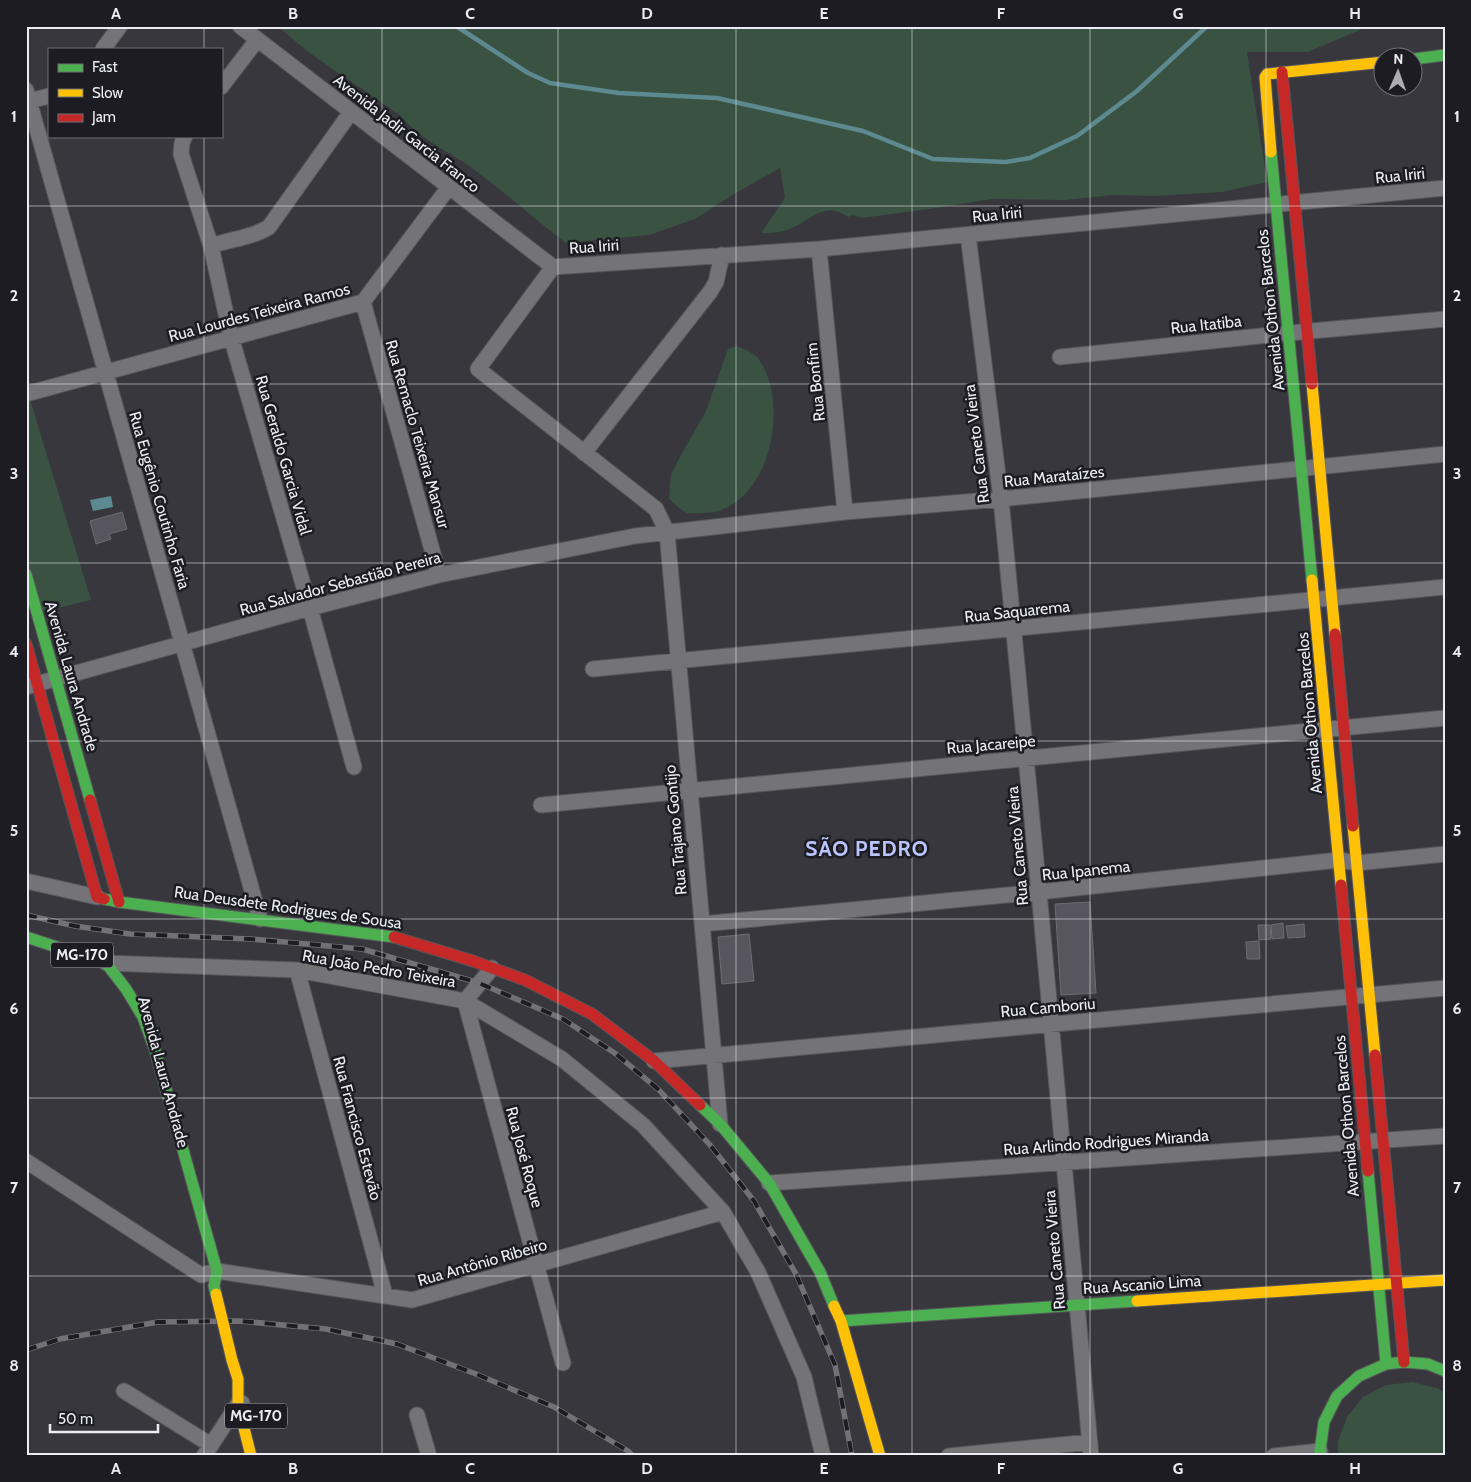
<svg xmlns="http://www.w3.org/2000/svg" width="1471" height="1482" viewBox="0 0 1471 1482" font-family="Cabin,sans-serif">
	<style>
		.green { fill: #3a5242 }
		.water { fill: #5d8991 }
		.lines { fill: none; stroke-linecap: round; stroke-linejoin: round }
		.stream { stroke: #5d8991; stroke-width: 4.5 }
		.building { fill: #57555e; stroke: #6d6c71 }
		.street-casing { stroke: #55555a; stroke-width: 17 }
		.fast-casing { stroke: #55555a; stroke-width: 13 }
		.slow-casing { stroke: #55555a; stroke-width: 13 }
		.jam-casing { stroke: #55555a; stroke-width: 13 }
		.street { stroke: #747478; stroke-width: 15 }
		.fast { stroke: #4caf50; stroke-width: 11 }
		.slow { stroke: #ffc107; stroke-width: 11 }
		.jam { stroke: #c62828; stroke-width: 11 }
		.rail-casing { stroke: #727276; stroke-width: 5.5 }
		.rail { stroke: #1c1c22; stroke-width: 4; stroke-dasharray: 11; stroke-linecap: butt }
		.slow-bridge-casing { stroke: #55555a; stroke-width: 13; stroke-linecap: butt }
		.slow-bridge { stroke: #ffc107; stroke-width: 11 }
		.grid { fill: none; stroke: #ecedf4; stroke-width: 1; stroke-opacity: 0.55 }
		.labels { text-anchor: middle; stroke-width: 5; stroke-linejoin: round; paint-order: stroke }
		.shield { fill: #1c1c22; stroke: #aeaeb5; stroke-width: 1 }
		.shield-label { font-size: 15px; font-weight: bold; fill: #ecedf4 }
		.street-label { font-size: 16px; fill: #ecedf4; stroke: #1c1c22 }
		.district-label { font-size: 21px; font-weight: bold; letter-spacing: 1px; fill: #bac3fc; stroke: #1c1c22 }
		.neatline { fill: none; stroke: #ecedf4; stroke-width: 2 }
		.grid-label { font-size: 16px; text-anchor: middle; font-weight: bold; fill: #ecedf4 }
	</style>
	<rect width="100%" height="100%" fill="#37373d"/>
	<path class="green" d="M277,26H1369L1308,52H1247L1267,182L1222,192L1155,196L1114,195L1065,200L992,199L929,209L862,218L853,215L848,217C824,201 813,219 792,228C781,233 772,233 761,233L785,198L780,168L734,194L695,219L649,235L566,243C534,218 504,192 472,168C448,151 419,139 401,116L311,54Z
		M737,346C743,349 752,352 757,357C793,402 769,514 702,513C698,513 691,514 687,513C680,510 674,503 669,498L671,474L682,453L706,411L728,349Z
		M28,393L91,600L37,613L26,574V394Z
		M1412,1382L1437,1388L1445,1393V1456H1338V1441L1347,1417L1363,1397L1386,1385Z"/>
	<path class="water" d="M111,496L113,507L93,511L90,500Z"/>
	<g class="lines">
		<path class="stream" d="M456,26L528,73L550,83L619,93L717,98L863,131L933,159L1006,162L1030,158L1077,136L1137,91L1205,28L1209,26"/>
	</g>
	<path class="building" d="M122,512L127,529L109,534L111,539L96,544L90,521Z
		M1090,902L1096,993L1061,995L1055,904Z
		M1283,923L1284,938L1272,939L1271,925Z
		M1304,924L1305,937L1288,938L1286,926Z
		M1258,925H1270L1271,939L1259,940Z
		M749,934L754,981L722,984L718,937Z
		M1259,941L1260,959H1247L1246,942Z"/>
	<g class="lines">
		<defs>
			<path id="street" d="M240,26L553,267
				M103,49L120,26
				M221,87L257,40
				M26,90L260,919
				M29,101L49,96
				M185,136L182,143L181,154L211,246L231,337L310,608L354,767
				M968,235L1001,499L1039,892L1091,1456
				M211,246C230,239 252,238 269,227L351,112
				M819,249L845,512
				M553,267L478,369L656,509L667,532L720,1124
				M553,267L819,249L1445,188
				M363,302L439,575
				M1060,357L1289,333L1445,319
				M26,394L363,302L449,187
				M584,453L710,292L716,282L722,255
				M593,669L1445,587
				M26,687L310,608L439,575L635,536L845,512L1001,499L1445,454
				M541,805L1445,718
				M26,881L97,897
				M702,924L1039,892L1339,860L1357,863L1445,854
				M106,963L297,970L465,1001L562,1059L643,1125L723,1212L758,1272L804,1377L823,1456
				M492,968L465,1001L563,1363
				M297,970L385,1295
				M654,1061L1445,988
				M26,1161L201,1275L217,1271L412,1300L723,1212
				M769,1183L1445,1136
				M124,1391L211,1445
				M417,1415L429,1456
				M204,1456L238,1404L242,1403
				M949,1456L1090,1442
				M1274,1456L1320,1451"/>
			<path id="fast" d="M1414,59L1445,55
				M1271,152L1312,580
				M26,574L90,800
				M104,899L119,902L394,937
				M26,937L106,963L126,989L143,1017L155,1050L217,1271L214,1286L216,1294
				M700,1105L720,1124L769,1183L820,1272L834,1306
				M1368,1171L1386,1364
				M841,1321L1137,1301
				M1321,1456L1320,1451L1324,1422L1337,1396L1359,1376L1386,1364L1404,1362L1428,1364L1445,1371"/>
			<path id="slow" d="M1271,152L1265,77L1267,74L1384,62
				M1312,384L1335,634
				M1312,580L1341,885
				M1353,826L1375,1055
				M1137,1301L1445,1280
				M834,1306L841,1321L880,1456
				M232,1360L238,1379V1404L251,1456"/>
			<path id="jam" d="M1282,72L1312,384
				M1335,634L1353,826
				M26,644L97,897L104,899
				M90,800L119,902
				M1341,885L1368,1171
				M394,937L473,961L525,980L592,1014L654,1061L700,1105
				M1375,1055L1404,1362"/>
		</defs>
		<use href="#street" class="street-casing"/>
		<use href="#fast" class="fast-casing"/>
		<use href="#slow" class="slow-casing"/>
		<use href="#jam" class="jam-casing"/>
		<use href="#street" class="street"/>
		<use href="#fast" class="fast"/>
		<use href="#slow" class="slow"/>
		<use href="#jam" class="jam"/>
		<defs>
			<path id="rail" d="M26,915L75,926L130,934L250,939L362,949L479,983L563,1019L616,1054L659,1090L710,1145L754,1201L796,1274L835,1365L852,1456
				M26,1350L60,1339L158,1322L239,1321L326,1329L397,1344L476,1374L554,1407L628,1451L633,1456"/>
		</defs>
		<use href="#rail" class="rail-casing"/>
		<use href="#rail" class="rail"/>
		<defs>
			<path id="slow-bridge" d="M216,1294L232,1360"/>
		</defs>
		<use href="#slow-bridge" class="slow-bridge-casing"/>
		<use href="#slow-bridge" class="slow-bridge"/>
	</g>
	<path class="grid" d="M204,26V49M382,26V1456M558,26V1456M736,26V1456M912,26V1456M1090,26V1456M1266,26V1456M204,136V1456M26,206H1445M26,384H1445M26,563H1445M26,741H1445M26,919H1445M26,1098H1445M26,1276H1445"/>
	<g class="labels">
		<g class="shield">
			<rect x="51" y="942.5" width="62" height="25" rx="4"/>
			<rect x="225" y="1403.5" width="62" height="25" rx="4"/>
		</g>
		<g class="shield-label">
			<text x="82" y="960">MG-170</text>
			<text x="256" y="1421">MG-170</text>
		</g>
		<g class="street-label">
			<text transform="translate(407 133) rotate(38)" y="6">Avenida Jadir Garcia Franco</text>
			<text transform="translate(1400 175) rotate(-6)" y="6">Rua Iriri</text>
			<text transform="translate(997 214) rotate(-6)" y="6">Rua Iriri</text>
			<text transform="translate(594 246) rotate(-4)" y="6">Rua Iriri</text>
			<text transform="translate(1270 310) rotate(-96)" y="6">Avenida Othon Barcelos</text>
			<text transform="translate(259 312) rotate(-15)" y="6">Rua Lourdes Teixeira Ramos</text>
			<text transform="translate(1206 324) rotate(-6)" y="6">Rua Itatiba</text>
			<text transform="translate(815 382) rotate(-96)" y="6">Rua Bonfim</text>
			<text transform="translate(418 434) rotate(74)" y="6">Rua Remaclo Teixeira Mansur</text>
			<text transform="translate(976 444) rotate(-97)" y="6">Rua Caneto Vieira</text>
			<text transform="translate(284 455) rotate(74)" y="6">Rua Geraldo Garcia Vidal</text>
			<text transform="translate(1054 476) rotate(-6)" y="6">Rua Marataízes</text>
			<text transform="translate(160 500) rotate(74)" y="6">Rua Eugênio Coutinho Faria</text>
			<text transform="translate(340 583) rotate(-15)" y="6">Rua Salvador Sebastião Pereira</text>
			<text transform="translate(1017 611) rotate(-6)" y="6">Rua Saquarema</text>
			<text transform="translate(72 676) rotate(74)" y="6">Avenida Laura Andrade</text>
			<text transform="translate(1309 713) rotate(-95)" y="6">Avenida Othon Barcelos</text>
			<text transform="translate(991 744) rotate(-5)" y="6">Rua Jacareipe</text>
			<text transform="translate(675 830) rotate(-95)" y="6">Rua Trajano Gontijo</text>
			<text transform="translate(1017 846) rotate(-95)" y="6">Rua Caneto Vieira</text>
			<text transform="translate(1086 870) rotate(-6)" y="6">Rua Ipanema</text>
			<text transform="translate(288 907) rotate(8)" y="6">Rua Deusdete Rodrigues de Sousa</text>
			<text transform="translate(379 968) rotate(10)" y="6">Rua João Pedro Teixeira</text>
			<text transform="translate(1048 1007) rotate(-5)" y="6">Rua Camboriu</text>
			<text transform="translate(164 1072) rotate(75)" y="6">Avenida Laura Andrade</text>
			<text transform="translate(1346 1116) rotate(-95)" y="6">Avenida Othon Barcelos</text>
			<text transform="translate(358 1128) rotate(75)" y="6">Rua Francisco Estevão</text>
			<text transform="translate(1106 1142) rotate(-4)" y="6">Rua Arlindo Rodrigues Miranda</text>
			<text transform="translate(525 1157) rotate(75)" y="6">Rua José Roque</text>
			<text transform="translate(1054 1250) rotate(-95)" y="6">Rua Caneto Vieira</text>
			<text transform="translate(482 1262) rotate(-16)" y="6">Rua Antônio Ribeiro</text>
			<text transform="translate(1142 1284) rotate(-4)" y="6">Rua Ascanio Lima</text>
		</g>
		<g class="district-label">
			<text x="867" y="856">SÃO PEDRO</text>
		</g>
	</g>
	<rect width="1471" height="1482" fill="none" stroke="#1c1c22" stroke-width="55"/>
	<rect x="48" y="48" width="175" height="90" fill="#1c1c22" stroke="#6f7076"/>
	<rect x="58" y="64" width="25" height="8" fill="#4caf50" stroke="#6f7076"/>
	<text x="92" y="72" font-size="15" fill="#ecedf4">Fast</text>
	<rect x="58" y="89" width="25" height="8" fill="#ffc107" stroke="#6f7076"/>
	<text x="92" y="98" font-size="15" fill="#ecedf4">Slow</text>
	<rect x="58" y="114" width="25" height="8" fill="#c62828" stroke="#6f7076"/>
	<text x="92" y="122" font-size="15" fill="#ecedf4">Jam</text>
	<g transform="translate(1398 72) rotate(2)"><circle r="24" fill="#1c1c22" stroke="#6f7076"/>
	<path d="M0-4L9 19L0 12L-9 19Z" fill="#adadb4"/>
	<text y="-8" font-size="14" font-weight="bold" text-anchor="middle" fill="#ecedf4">N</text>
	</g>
	<path d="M50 1424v8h108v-8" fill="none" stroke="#ecedf4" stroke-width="2.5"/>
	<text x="58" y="1424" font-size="15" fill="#ecedf4" stroke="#1c1c22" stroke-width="4" paint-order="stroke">50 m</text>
	<rect x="28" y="28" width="1416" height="1426" class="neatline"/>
	<g class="grid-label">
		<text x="116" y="19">A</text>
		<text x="293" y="19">B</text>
		<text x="470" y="19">C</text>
		<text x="647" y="19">D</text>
		<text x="824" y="19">E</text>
		<text x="1001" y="19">F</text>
		<text x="1178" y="19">G</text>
		<text x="1355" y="19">H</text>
		<text x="14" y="122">1</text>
		<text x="1457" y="122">1</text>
		<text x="14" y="301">2</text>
		<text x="1457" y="301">2</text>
		<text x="14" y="479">3</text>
		<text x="1457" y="479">3</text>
		<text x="14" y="657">4</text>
		<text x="1457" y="657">4</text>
		<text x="14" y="836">5</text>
		<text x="1457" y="836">5</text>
		<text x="14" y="1014">6</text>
		<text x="1457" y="1014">6</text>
		<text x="14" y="1193">7</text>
		<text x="1457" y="1193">7</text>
		<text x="14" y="1371">8</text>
		<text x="1457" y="1371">8</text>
		<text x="116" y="1474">A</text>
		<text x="293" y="1474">B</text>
		<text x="470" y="1474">C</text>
		<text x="647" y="1474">D</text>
		<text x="824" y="1474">E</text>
		<text x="1001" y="1474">F</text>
		<text x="1178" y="1474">G</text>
		<text x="1355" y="1474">H</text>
	</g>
</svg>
